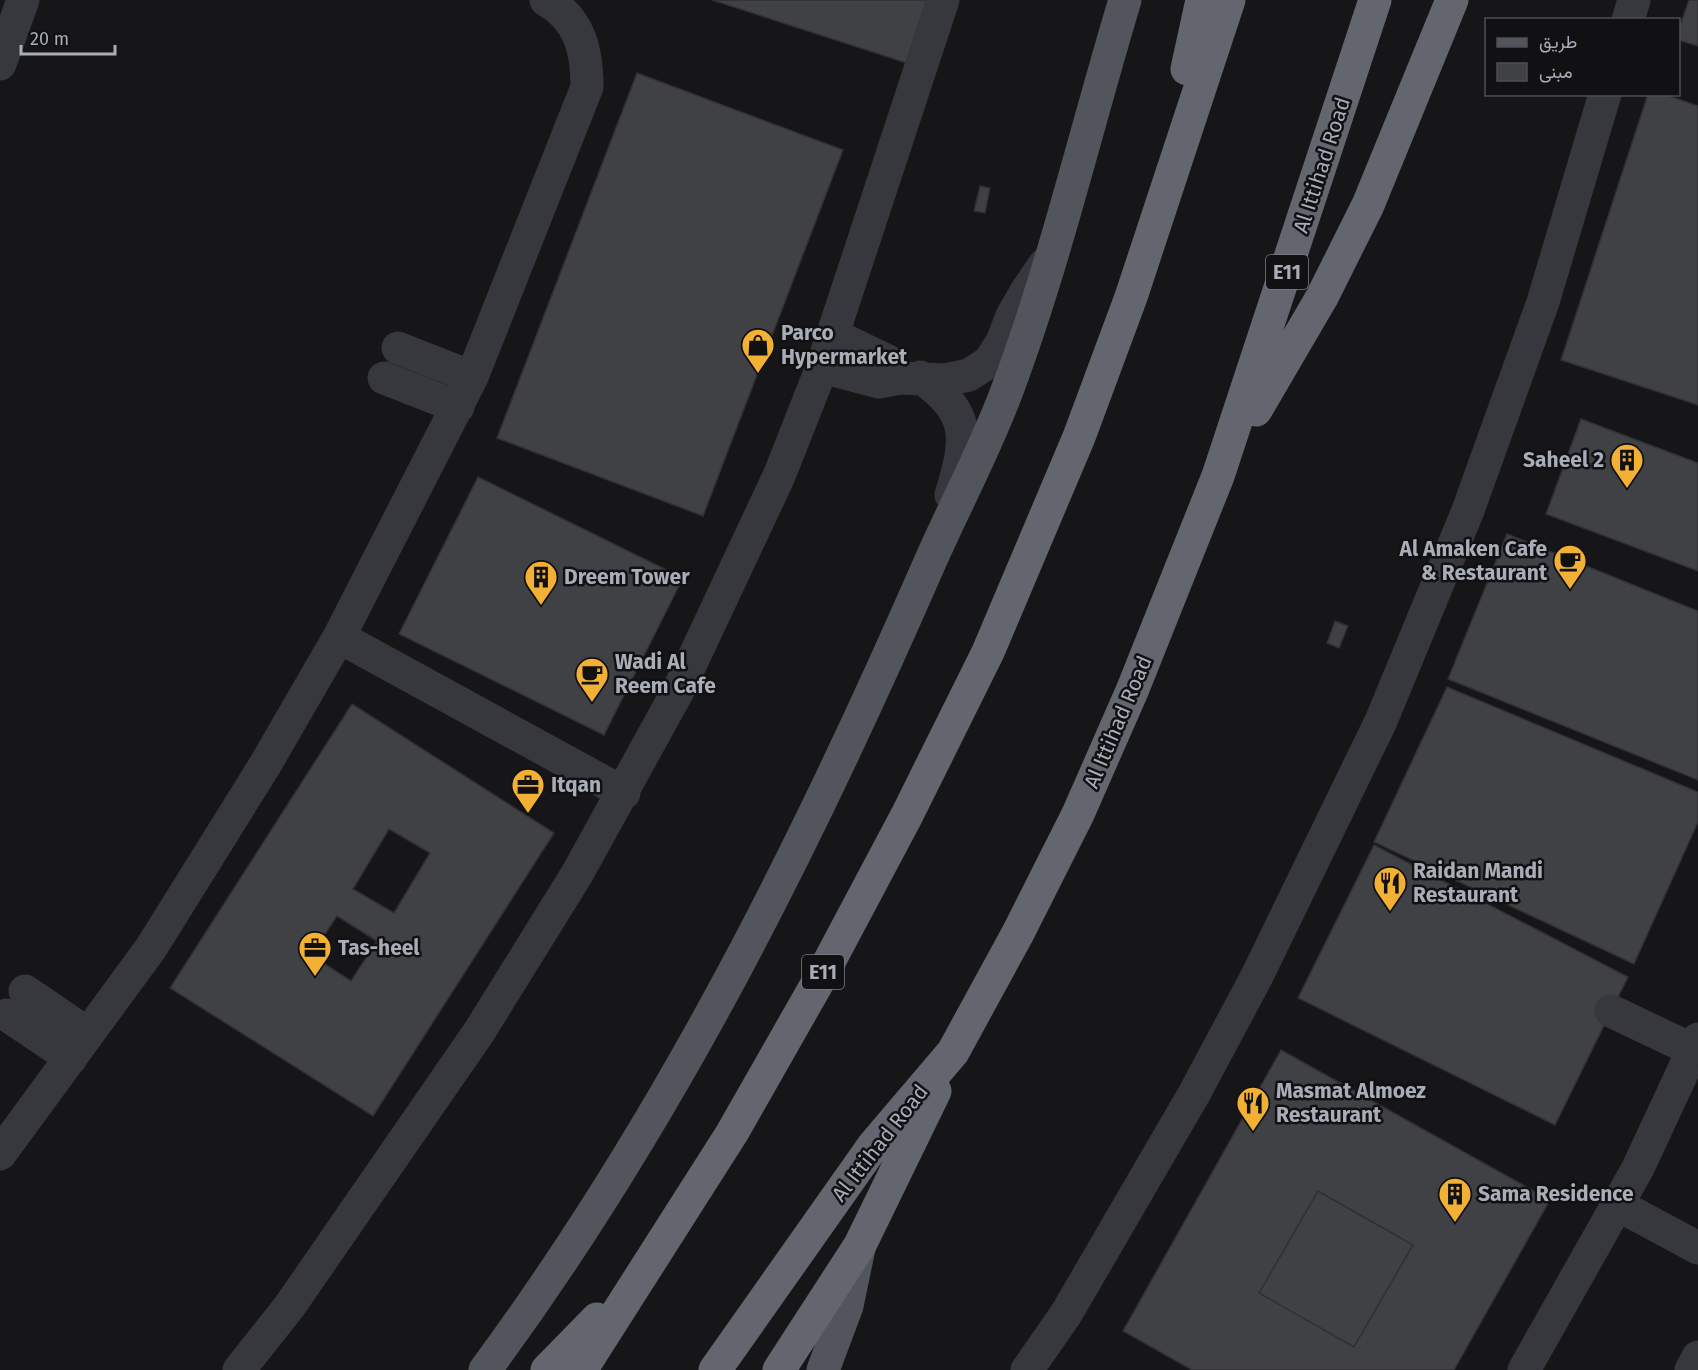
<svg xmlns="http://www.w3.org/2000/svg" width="1698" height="1370" viewBox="0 0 1698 1370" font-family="'Fira Sans',Vazirmatn,sans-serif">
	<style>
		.building { fill: #404145; stroke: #303034; stroke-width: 1.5; fill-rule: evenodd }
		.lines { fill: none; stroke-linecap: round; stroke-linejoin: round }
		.minor { stroke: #37383d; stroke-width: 33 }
		.major { stroke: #53555c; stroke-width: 33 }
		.highway { stroke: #63666e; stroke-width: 33 }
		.labels { text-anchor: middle; stroke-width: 5; stroke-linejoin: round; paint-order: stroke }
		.shield { fill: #111113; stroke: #7b7e86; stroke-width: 1.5 }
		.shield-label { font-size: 20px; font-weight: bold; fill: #a8adb8 }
		.street-label { font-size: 21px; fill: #a8adb8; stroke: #111113 }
		.poi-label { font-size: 21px; font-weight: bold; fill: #a8adb8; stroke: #111113; text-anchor: start }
	</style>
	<rect width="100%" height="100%" fill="#161618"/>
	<path class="building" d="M712,0H940L919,67Z
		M1689,0H1698V46L1678,40V31Z
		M637,73L843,150L703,516L497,438Z
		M1648,94H1664L1698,106V405L1561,360Z
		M980,186L990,188L985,213L974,211Z
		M1581,419L1698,463V571L1546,514Z
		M478,477L683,578L604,735L399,634Z
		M1507,534L1698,611V780L1448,679Z
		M1335,621L1348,626L1339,648L1327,643Z
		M1447,687L1698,792V822L1634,964L1374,842Z
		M352,704L554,833L373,1116L170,988ZM389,829L430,853L394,913L353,889ZM337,916L377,941L351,981L311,955Z
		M1374,845L1628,977L1555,1125L1298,998Z
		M1281,1050L1550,1200L1454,1370H1192L1123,1331ZM1318,1191L1413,1245L1354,1347L1259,1293Z
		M1318,1191L1413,1245L1354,1347L1259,1293Z"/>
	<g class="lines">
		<path class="minor" d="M1628,20L1634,0
			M0,64L23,0
			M834,335L888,361L901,378
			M398,348L472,377
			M822,367L879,382L901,378L945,380L969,375L989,362L1002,342L1012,316L1027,290L1045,264
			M920,377C972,413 968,439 951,495
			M384,378L458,407
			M339,637L624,793
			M25,991L88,1034
			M1611,1011L1693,1050
			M7,1015L71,1058
			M0,1154L151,948L265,765L339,637L472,377L587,87C587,51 580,19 546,0
			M1618,1205L1698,1248
			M239,1370L289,1307L479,1032L577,874L679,689L779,476L822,367L943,0
			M1027,1370L1066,1314L1194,1094L1256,978L1381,721L1467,513L1543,302L1605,94
			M1524,1370L1638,1168L1698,1039
			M1691,1370L1698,1357"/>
		<path class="major" d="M485,1370C669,1121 807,844 930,562C956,503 986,448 1008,388C1055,262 1086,129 1125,0
			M823,1370L847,1306L859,1248"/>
		<path class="highway" d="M1187,69L1202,0
			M1256,410L1322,297L1368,205L1452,0
			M547,1370L597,1319
			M581,1370L732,1133L822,975L907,815L988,652L1079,437L1131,297L1229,0
			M715,1370L873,1146L953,1052L1018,933L1078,814L1132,691L1218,476L1375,0
			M779,1370L860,1245L935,1091"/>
	</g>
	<defs>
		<symbol id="shop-pin" viewBox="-11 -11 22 30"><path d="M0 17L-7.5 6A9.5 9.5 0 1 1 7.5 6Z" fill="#f2b134" stroke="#111113"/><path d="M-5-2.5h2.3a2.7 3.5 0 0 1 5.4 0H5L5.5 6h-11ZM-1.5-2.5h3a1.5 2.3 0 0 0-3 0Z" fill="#111"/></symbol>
		<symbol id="building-pin" viewBox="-11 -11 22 30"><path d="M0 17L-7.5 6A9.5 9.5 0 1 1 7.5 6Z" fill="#f2b134" stroke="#111113"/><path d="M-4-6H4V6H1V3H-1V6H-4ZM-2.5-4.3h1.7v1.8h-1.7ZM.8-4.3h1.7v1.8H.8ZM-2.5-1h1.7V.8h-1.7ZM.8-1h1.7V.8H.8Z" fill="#111"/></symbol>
		<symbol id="cafe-pin" viewBox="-11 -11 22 30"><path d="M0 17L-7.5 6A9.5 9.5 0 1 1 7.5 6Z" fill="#f2b134" stroke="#111113"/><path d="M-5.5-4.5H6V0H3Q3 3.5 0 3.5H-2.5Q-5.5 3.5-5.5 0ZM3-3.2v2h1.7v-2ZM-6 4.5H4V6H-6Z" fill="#111"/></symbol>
		<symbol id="office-pin" viewBox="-11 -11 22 30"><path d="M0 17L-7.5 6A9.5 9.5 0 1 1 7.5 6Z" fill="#f2b134" stroke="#111113"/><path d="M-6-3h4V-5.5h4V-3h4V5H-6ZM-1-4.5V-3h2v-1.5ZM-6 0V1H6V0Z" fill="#111"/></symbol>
		<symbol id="restaurant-pin" viewBox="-11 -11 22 30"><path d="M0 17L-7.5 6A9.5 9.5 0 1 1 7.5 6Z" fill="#f2b134" stroke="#111113"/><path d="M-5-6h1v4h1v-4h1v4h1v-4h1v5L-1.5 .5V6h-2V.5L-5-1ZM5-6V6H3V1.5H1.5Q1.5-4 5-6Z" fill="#111"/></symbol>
	</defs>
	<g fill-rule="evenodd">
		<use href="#shop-pin" x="739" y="326" width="38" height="52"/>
		<use href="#building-pin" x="1608" y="441" width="38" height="52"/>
		<use href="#cafe-pin" x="1551" y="542" width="38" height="52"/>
		<use href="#building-pin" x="522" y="558" width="38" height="52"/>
		<use href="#cafe-pin" x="573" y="655" width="38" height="52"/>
		<use href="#office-pin" x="509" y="766" width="38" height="52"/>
		<use href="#restaurant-pin" x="1371" y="864" width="38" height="52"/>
		<use href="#office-pin" x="296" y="929" width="38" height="52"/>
		<use href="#restaurant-pin" x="1234" y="1084" width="38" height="52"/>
		<use href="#building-pin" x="1436" y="1175" width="38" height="52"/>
	</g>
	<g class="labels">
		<g class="shield">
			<rect x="1266" y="255" width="42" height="34" rx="4.5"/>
			<rect x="802" y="955" width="42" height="34" rx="4.5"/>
		</g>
		<g class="shield-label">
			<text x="1287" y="279">E11</text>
			<text x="823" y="979">E11</text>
		</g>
		<g class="street-label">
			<text transform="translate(1322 165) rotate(-72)" y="7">Al Ittihad Road</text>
			<text transform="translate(1118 722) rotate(-67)" y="7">Al Ittihad Road</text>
			<text transform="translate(880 1143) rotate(-52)" y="7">Al Ittihad Road</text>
		</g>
		<g class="poi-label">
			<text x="781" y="340">Parco<tspan x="781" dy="24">Hypermarket</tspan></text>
			<text x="1604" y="467" text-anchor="end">Saheel 2</text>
			<text x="1547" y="556" text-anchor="end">Al Amaken Cafe<tspan x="1547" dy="24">&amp; Restaurant</tspan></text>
			<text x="564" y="584">Dreem Tower</text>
			<text x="615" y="669">Wadi Al<tspan x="615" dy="24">Reem Cafe</tspan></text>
			<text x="551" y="792">Itqan</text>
			<text x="1413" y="878">Raidan Mandi<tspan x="1413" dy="24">Restaurant</tspan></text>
			<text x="338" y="955">Tas-heel</text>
			<text x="1276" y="1098">Masmat Almoez<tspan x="1276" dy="24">Restaurant</tspan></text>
			<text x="1478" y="1201">Sama Residence</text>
		</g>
	</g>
	<rect x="1485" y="18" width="195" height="78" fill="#111113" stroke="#4d4f55" stroke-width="1.5"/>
	<rect x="1497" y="38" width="30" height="9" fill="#53555c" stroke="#4d4f55" stroke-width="1.5"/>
	<text x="1539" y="48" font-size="18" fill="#a8adb8">طريق</text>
	<rect x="1497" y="63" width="30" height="18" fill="#404145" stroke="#4d4f55" stroke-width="1.5"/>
	<text x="1539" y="78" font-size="18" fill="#a8adb8">مبنى</text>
	<path d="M21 45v9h94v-9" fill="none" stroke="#a8adb8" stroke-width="3"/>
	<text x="30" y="45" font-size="18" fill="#a8adb8" stroke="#111113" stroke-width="4.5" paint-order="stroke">20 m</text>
</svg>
